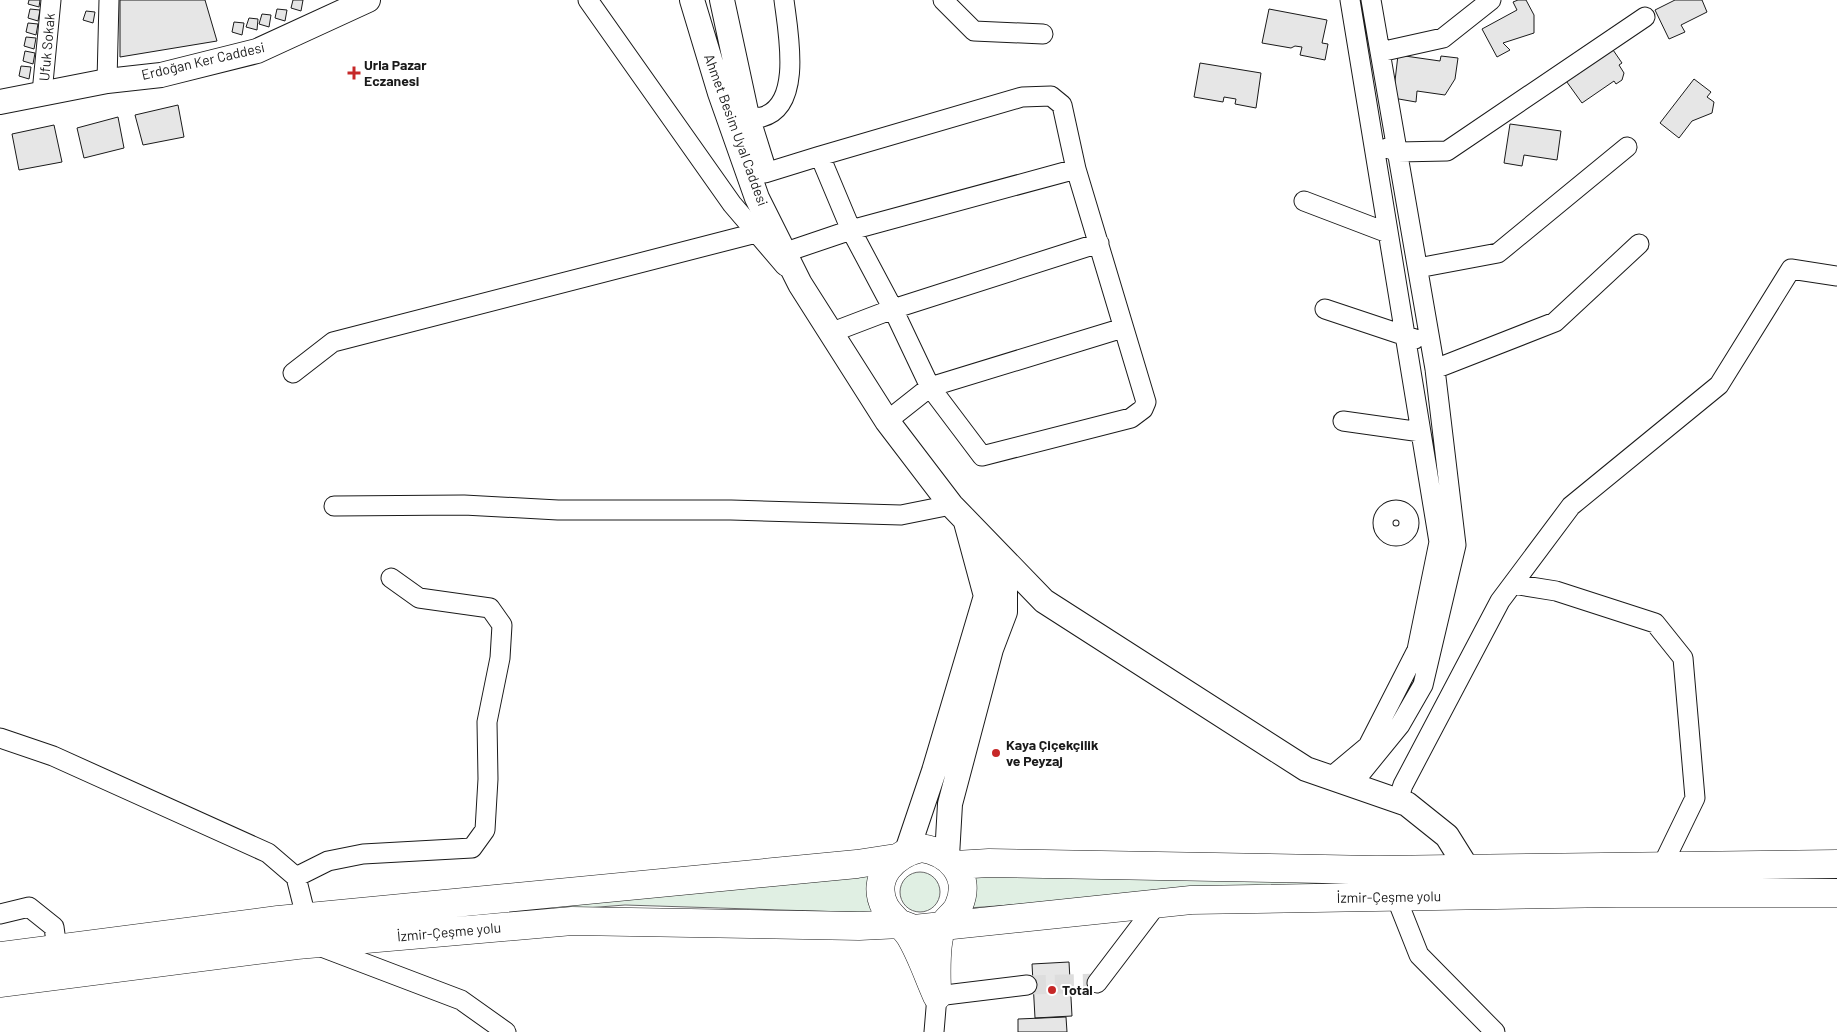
<svg xmlns="http://www.w3.org/2000/svg" width="1837" height="1032" viewBox="0 0 1837 1032" font-family="Barlow,sans-serif">
	<style>
		.green { fill: #e0efe3; stroke: #6a6a6a }
		.building { fill: #e6e6e6; stroke: #1a1a1a }
		.lines { fill: none; stroke-linecap: round; stroke-linejoin: round }
		.minor-tunnel { stroke: #ddd; stroke-width: 19; stroke-dasharray: 19 9; stroke-linecap: butt }
		.minor-casing { stroke: #1a1a1a; stroke-width: 21 }
		.major-casing { stroke: #1a1a1a; stroke-width: 26 }
		.highway-casing { stroke: #1a1a1a; stroke-width: 29 }
		.minor { stroke: #fff; stroke-width: 19 }
		.major { stroke: #fff; stroke-width: 24 }
		.highway { stroke: #fff; stroke-width: 28 }
		.poi-dot { fill: #c62828; stroke: #fff; stroke-width: 2 }
		.labels { text-anchor: middle; stroke-width: 4; stroke-linejoin: round; paint-order: stroke }
		.street-label { font-size: 14px; fill: #1a1a1a; stroke: #fff }
		.poi-label { font-size: 14px; font-weight: bold; fill: #1a1a1a; stroke: #fff; text-anchor: start }
	</style>
	<rect width="100%" height="100%" fill="#fff"/>
	<path class="green" d="M900 892a20 20 0 1 1 40 0a20 20 0 1 1-40 0Z
		M968,874L1649,879L1093,899L969,908Z
		M873,875L875,913L625,905L405,922L298,933L302,927Z"/>
	<path class="building" d="M29,0H40L39,7L28,4Z
		M120,0H205L217,41L120,57Z
		M293,0H303L301,11L291,8Z
		M1518,0H1526L1534,15V33L1503,43L1510,50L1497,57L1482,29L1517,10L1513,2Z
		M1675,0H1702L1707,12L1681,25L1685,32L1669,39L1655,10Z
		M30,9L40,10L38,21L28,18Z
		M277,9L287,10L285,21L275,18Z
		M1269,9L1327,20L1322,43L1328,44L1325,60L1300,55L1302,47L1295,46L1291,48L1262,43Z
		M86,11L95,12L93,23L83,20Z
		M262,14L271,15L269,27L259,24Z
		M249,18L258,19L257,30L246,27Z
		M234,22L244,23L242,35L232,32Z
		M28,23L38,24L36,35L26,32Z
		M26,37L36,38L34,49L24,46Z
		M1611,47L1622,63L1619,65L1624,73L1622,80L1616,84L1614,81L1582,103L1564,78Z
		M25,51L35,53L33,64L23,61Z
		M1398,55L1440,61L1441,56L1458,58L1455,79L1445,95L1417,91L1416,102L1393,98Z
		M1200,63L1261,73L1256,108L1235,104L1236,99L1224,97L1223,102L1194,97Z
		M21,66L31,67L29,79L19,76Z
		M1694,79L1711,92L1707,97L1714,102L1712,113L1692,121L1679,138L1660,123Z
		M178,105L184,137L143,145L135,115Z
		M118,117L124,148L84,158L77,128Z
		M1510,124L1561,131L1557,160L1524,155L1522,166L1504,163Z
		M54,125L62,162L19,170L12,134Z
		M1069,962L1072,1016L1035,1018L1032,964Z
		M1066,1017L1067,1032H1018V1019Z"/>
	<g class="lines">
		<path class="minor-tunnel" d="M1027,985L1097,983"/>
		<defs>
			<path id="minor" d="M588,0L732,204L785,266
				M943,0L974,31L1043,34
				M1380,52L1443,38L1491,0
				M107,81L109,0
				M42,93L51,0
				M1051,96L1062,105L1076,169L1146,402L1143,409L1131,418L982,456L930,387L893,309L851,230L820,156L1022,97Z
				M747,116C751,116 758,118 762,117C803,106 788,32 784,0
				M1387,148L1398,152L1447,151L1645,17
				M765,173L820,156
				M1304,201L1388,233
				M789,251L851,230L1076,169
				M1418,268L1498,253L1627,147
				M1325,309L1415,339
				M830,333L893,309L1099,243
				M1435,369L1555,322L1639,244
				M293,373L333,342L756,233
				M887,421L930,387L1123,328
				M1343,421L1421,432
				M334,506L464,505L558,510H731L901,515L951,505
				M1383 523a13 13 0 1 1 26 0a13 13 0 1 1-26 0Z
				M1513,584L1556,591L1655,623L1683,658L1695,798L1662,866
				M0,738L53,756L268,853L296,877L306,917
				M1331,777L1368,746L1417,650L1439,542L1350,0
				M1352,784L1400,725L1423,685L1456,545L1435,369L1371,0
				M1398,800L1403,785L1500,601L1571,506L1719,385L1791,269L1837,276
				M296,877L328,861L363,854L472,848L485,830L488,779L487,722L500,658L502,625L490,608L419,598L391,578
				M1396,897L1419,955L1495,1032
				M0,914L29,907L54,927L57,949
				M319,946L461,1000L506,1032
				M1097,983L1157,904
				M934,1032L937,996L1027,985"/>
			<path id="major" d="M692,0L720,93L757,198L800,284L887,421L951,505L1044,601L1306,769L1407,804L1447,836L1467,868
				M722,0L747,116L762,164
				M0,102L107,81L161,75L257,51L368,0
				M907,851L934,771L986,596L966,522
				M947,856L950,804L991,649L1005,612V581L992,556"/>
			<path id="highway" d="M921,848C949,852 972,875 959,905C956,914 947,918 943,926C934,942 937,978 937,996C928,976 921,954 910,936C903,925 891,918 885,907C870,878 894,854 921,848Z
				M955,865L989,863L1377,870L1837,864
				M0,956L278,920L857,864L896,858
				M0,983L297,945L572,921L859,926L901,924L914,929L1191,900L1616,893H1837"/>
		</defs>
		<use href="#minor" class="minor-casing"/>
		<use href="#major" class="major-casing"/>
		<use href="#highway" class="highway-casing"/>
		<use href="#minor" class="minor"/>
		<use href="#major" class="major"/>
		<use href="#highway" class="highway"/>
	</g>
	<g class="poi-dot">
		<path d="M351.5 65.5h5v5h5v5h-5v5h-5v-5h-5v-5h5z"/>
		<circle cx="996" cy="753" r="5"/>
		<circle cx="1052" cy="990" r="5"/>
	</g>
	<g class="labels">
		<g class="street-label">
			<text transform="translate(47 47) rotate(-85)" y="5">Ufuk Sokak</text>
			<text transform="translate(203 61) rotate(-13)" y="5">Erdoğan Ker Caddesi</text>
			<text transform="translate(736 130) rotate(70)" y="5">Ahmet Besim Uyal Caddesi</text>
			<text transform="translate(1389 897) rotate(-1)" y="5">İzmir-Çeşme yolu</text>
			<text transform="translate(449 932) rotate(-5)" y="5">İzmir-Çeşme yolu</text>
		</g>
		<g class="poi-label">
			<text x="364" y="70">Urla Pazar<tspan x="364" dy="16">Eczanesi</tspan></text>
			<text x="1006" y="750">Kaya Çiçekçilik<tspan x="1006" dy="16">ve Peyzaj</tspan></text>
			<text x="1062" y="995">Total</text>
		</g>
	</g>
</svg>
